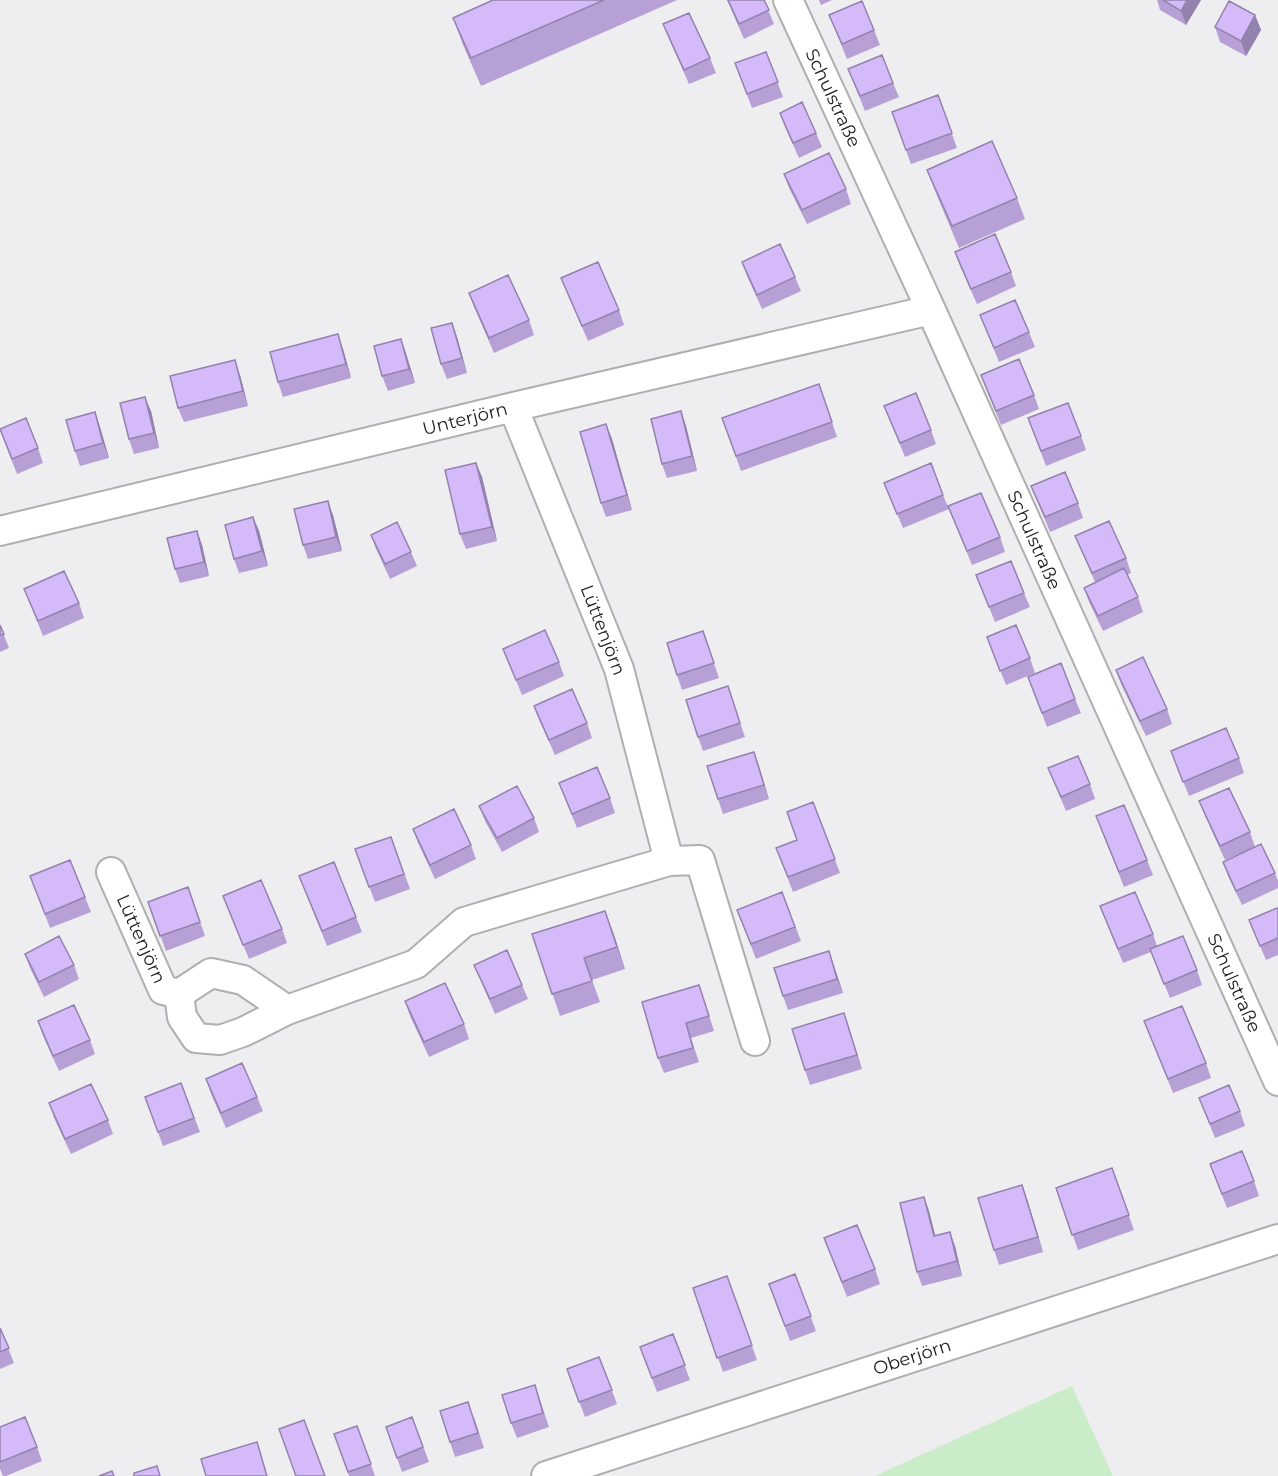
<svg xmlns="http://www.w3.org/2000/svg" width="1278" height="1476" viewBox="0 0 1278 1476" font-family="Montserrat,sans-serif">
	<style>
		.park { fill: #cbecc9 }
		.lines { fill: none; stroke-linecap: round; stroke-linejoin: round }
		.minor-casing { stroke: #afafb0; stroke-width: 32 }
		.minor { stroke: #fff; stroke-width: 28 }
		.wall { fill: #b6a0d6 }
		.shaded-wall { fill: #9482ae }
		.building { fill: #d4baf9; stroke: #9482ae; stroke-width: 1.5 }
		.labels { text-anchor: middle; stroke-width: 5; stroke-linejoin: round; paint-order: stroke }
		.street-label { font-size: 18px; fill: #202021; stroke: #fff }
	</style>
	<rect width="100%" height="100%" fill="#eeeef0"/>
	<path class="park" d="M1072,1386L1113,1476H875Z"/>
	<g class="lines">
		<defs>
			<path id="minor" d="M788,0L931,310L1278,1081
				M513,407L619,669L669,861
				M0,531L513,407L931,310
				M111,872L163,990L179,994
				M287,1010L243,1032L220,1040L196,1038L182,1017L179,994L211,973L243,980L287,1010L416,964L464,922L669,861L700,860L755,1041
				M546,1476L1278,1239"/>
		</defs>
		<use href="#minor" class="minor-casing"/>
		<use href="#minor" class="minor"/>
	</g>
	<path class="wall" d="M493,0H677L481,86L463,45L453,18Z
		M727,0H764L774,24L744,39Z
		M819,0H832L821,5Z
		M1157,0H1201L1186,25L1160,10Z
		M829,15L874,30L880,45L847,59Z
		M1255,15L1261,30L1246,56L1220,42L1215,27Z
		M663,24L710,58L716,73L689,84L669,39Z
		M766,52L783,97L752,108L735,63Z
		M848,69L893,83L899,97L865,111Z
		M938,95L957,148L911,164L892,112Z
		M780,113L816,133L822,147L799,158L785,127Z
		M927,170L1017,198L1025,219L959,248L935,191Z
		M784,174L846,189L851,204L807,224L789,188Z
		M955,252L1011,272L1016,286L977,304L960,266Z
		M742,262L795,277L801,291L762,309L747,276Z
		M561,278L619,310L624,325L588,341Z
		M469,293L529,320L534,335L494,353L474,307Z
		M980,315L1029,332L1035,347L999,362Z
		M452,323L457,337L467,373L447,379L441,364Z
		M401,339L415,383L388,391L382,376Z
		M343,349L351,378L283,397L278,382Z
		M240,375L248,406L184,422L178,408Z
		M981,375L1034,395L1039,409L1001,425Z
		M819,384L837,437L741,471L722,418Z
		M884,406L931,430L936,444L905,457Z
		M151,411L159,448L134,454L129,439Z
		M681,411L686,426L697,471L667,478L662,464Z
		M95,412L100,427L109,458L80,466L75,451Z
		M1028,418L1081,436L1086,450L1046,466Z
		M606,424L612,439L632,510L606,517L601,503Z
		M0,430L38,448L43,463L17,474Z
		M476,463L482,477L497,541L466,549L460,534Z
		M884,483L943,495L949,509L903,528Z
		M1031,486L1078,503L1083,518L1050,532Z
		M948,506L1000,537L1005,552L972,565Z
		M333,515L342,551L308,559L303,545Z
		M253,517L259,531L268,566L239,573L234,559Z
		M197,531L202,545L209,576L180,583L175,569Z
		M371,535L411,552L417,566L390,579L376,549Z
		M1075,536L1126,558L1131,573L1127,575L1138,597L1143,612L1103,631L1089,602L1084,588L1095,582Z
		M976,575L1024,593L1030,607L995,622Z
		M24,589L79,603L84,618L43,636Z
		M0,625L9,648L0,652Z
		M987,637L1030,658L1035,673L1006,685Z
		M708,646L719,678L682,690L677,675Z
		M503,649L559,662L564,676L522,695Z
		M1116,670L1167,709L1172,724L1146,736L1121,684Z
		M1028,677L1075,699L1081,713L1047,727Z
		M728,686L745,737L703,751L698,737Z
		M534,706L587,723L592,738L555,755L539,720Z
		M1171,751L1239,758L1244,773L1189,796Z
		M754,752L769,799L723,814L718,799Z
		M1048,768L1090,784L1095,799L1066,811Z
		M559,783L610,798L615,813L577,828Z
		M1199,801L1250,832L1255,847L1225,860L1205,816Z
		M813,802L840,873L793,892L776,848L797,840Z
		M479,806L534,818L539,832L502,852L485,821Z
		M1096,816L1147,860L1153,875L1124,887Z
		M413,829L471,845L476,859L435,879L418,843Z
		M391,837L410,889L375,902L355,849Z
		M1223,862L1275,873L1278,881V888L1242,905L1228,876Z
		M30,876L85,897L91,912L50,928Z
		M299,876L356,917L362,932L327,946Z
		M188,887L205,936L166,951L148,902Z
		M782,892L801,941L756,959L737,910Z
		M223,896L282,929L287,943L249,959Z
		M1100,906L1153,934L1157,946L1197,970L1202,985L1170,998L1151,952L1123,963Z
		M1278,910V955L1266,960L1249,920Z
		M613,932L625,969L592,980L600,1002L560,1016L532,934Z
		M829,951L843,993L788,1010L783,996Z
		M25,954L74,965L79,979L44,997L30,968Z
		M474,965L522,985L528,999L495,1014Z
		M704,999L714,1031L691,1038L699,1062L664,1073L658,1058Z
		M405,1001L464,1024L469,1039L429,1057L410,1016Z
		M844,1013L862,1069L810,1085L805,1070Z
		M38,1021L90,1040L95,1054L59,1071L43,1036Z
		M1144,1021L1206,1063L1211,1078L1173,1093Z
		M206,1079L257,1097L263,1111L226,1128L211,1094Z
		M181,1083L200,1132L163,1146L145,1097Z
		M1199,1098L1240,1111L1245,1126L1215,1138Z
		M49,1103L108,1120L113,1134L71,1154L54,1118Z
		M1210,1164L1254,1181L1259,1196L1227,1208Z
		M1112,1168L1134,1230L1078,1250L1056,1188Z
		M924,1197L929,1211L935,1235L955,1246L962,1276L922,1286L917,1272Z
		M1027,1199L1043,1252L999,1265L994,1250Z
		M824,1238L875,1269L880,1284L847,1297Z
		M795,1274L816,1331L790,1341L769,1284Z
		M727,1276L757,1360L723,1372L693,1288Z
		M0,1328L14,1363L0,1369Z
		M673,1334L690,1380L657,1392L640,1347Z
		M599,1357L617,1404L585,1417L567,1369Z
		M535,1385L549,1427L517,1438L511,1423Z
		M412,1417L429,1462L402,1472L386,1427Z
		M474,1417L484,1448L455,1457L450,1442Z
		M357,1426L375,1476H349L334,1434Z
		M0,1427L37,1447L42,1461L6,1476H3L0,1469Z"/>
	<path class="shaded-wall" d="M1187,0H1201L1186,25L1181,11Z
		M1255,15L1261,30L1246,56L1241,41Z
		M452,323L457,337L467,373L462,358Z
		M338,334L343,349L351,378L346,364Z
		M401,339L406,353L415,383L409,369Z
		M235,360L240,375L248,406L243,391Z
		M145,397L151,411L159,448L154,433Z
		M681,411L686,426L697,471L692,456Z
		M95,412L100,427L109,458L103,443Z
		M606,424L612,439L632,510L627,495Z
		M476,463L482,477L497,541L492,527Z
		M328,501L333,515L342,551L336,537Z
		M253,517L259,531L268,566L262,551Z
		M197,531L202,545L209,576L204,562Z
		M754,752L759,766L769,799L764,785Z
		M605,911L613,932L625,969L617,947Z
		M829,951L843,993L837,979Z
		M844,1013L849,1028L862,1069L857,1055Z
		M1022,1185L1027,1199L1043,1252L1038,1237Z
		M924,1197L929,1211L939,1250L934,1236Z
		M950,1232L955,1246L962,1276L957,1261Z"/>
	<path class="building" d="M493,0H604L471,58L453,18Z
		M728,0H764L769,10L739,24Z
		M1163,0H1187L1181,11Z
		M862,1L874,30L842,44L829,15Z
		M1229,1L1255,15L1241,41L1215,27Z
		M689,13L710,58L684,70L663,24Z
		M766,52L778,82L747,94L735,63Z
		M882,55L893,83L860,96L848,69Z
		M938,95L952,133L906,150L892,112Z
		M802,102L816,133L793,143L780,113Z
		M992,141L1017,198L952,226L927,170Z
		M829,153L846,189L802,210L784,174Z
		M995,234L1011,272L971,289L955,252Z
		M780,244L795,277L757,295L742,262Z
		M598,262L619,310L582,326L561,278Z
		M508,275L529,320L489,338L469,293Z
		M1015,300L1029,332L994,348L980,315Z
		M452,323L462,358L441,364L431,328Z
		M338,334L346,364L278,382L270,352Z
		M401,339L409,369L382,376L374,346Z
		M1019,359L1034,395L996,411L981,375Z
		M235,360L243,391L178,408L170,376Z
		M819,384L832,422L736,456L722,418Z
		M916,393L931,430L900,443L884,406Z
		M145,397L154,433L129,439L120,403Z
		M1068,403L1081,436L1041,451L1028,418Z
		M681,411L692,456L662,464L651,419Z
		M95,412L103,443L75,451L66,420Z
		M26,418L38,448L12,459L0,429Z
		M606,424L627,495L601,503L580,432Z
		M476,463L492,527L460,534L445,470Z
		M931,463L943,495L897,514L884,483Z
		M1065,472L1078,503L1045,517L1031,486Z
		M981,493L1000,537L967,551L948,506Z
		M328,501L336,537L303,545L294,509Z
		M253,517L262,551L234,559L225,525Z
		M1109,521L1126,558L1092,573L1075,536Z
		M397,522L411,552L385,564L371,535Z
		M197,531L204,562L175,569L167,538Z
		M1011,561L1024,593L989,607L976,575Z
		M1124,568L1138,597L1098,616L1084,588Z
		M64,571L79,603L38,621L24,589Z
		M0,625L4,634L0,635Z
		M1016,625L1030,658L1000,671L987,637Z
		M545,630L559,662L516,680L503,649Z
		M703,631L714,663L677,675L667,643Z
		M1143,657L1167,709L1140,721L1116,670Z
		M1061,663L1075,699L1042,713L1028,677Z
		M728,686L740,723L698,737L686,700Z
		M572,689L587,723L549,740L534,706Z
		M1226,728L1239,758L1183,782L1171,751Z
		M754,752L764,785L718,799L707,766Z
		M1078,756L1090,784L1061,797L1048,768Z
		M597,767L610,798L572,814L559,783Z
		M517,786L534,818L497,838L479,806Z
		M1229,788L1250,832L1220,846L1199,801Z
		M813,802L835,859L788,877L776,848L797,840L787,812Z
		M1124,805L1147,860L1119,872L1096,816Z
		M454,809L471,845L430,865L413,829Z
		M391,837L404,874L369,887L355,849Z
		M1261,844L1275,873L1236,891L1223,862Z
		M70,860L85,897L45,914L30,876Z
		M334,862L356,917L322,931L299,876Z
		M261,880L282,929L243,945L223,896Z
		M188,887L200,922L160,936L148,902Z
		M782,892L795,927L751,944L737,910Z
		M1135,892L1153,934L1118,949L1100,906Z
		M1277,908L1278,910V938L1260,946L1249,920Z
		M605,911L617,947L584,958L592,981L552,994L532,934Z
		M59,936L74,965L39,982L25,954Z
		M1183,936L1197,970L1164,984L1150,949Z
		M507,950L522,985L490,999L474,965Z
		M829,951L837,979L783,996L774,968Z
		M445,983L464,1024L424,1042L405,1001Z
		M699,985L709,1016L686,1023L693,1048L658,1058L642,1002Z
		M74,1005L90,1040L53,1056L38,1021Z
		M1182,1006L1206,1063L1168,1079L1144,1021Z
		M844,1013L857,1055L805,1070L792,1029Z
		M242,1063L257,1097L221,1113L206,1079Z
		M181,1083L194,1118L158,1132L145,1097Z
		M91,1084L108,1120L65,1139L49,1103Z
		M1229,1085L1240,1111L1210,1124L1199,1098Z
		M1242,1151L1254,1181L1222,1194L1210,1164Z
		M1112,1168L1129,1215L1072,1235L1056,1188Z
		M1022,1185L1038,1237L994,1250L978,1198Z
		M924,1197L934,1236L950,1232L957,1261L917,1272L900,1203Z
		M857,1225L875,1269L842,1282L824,1238Z
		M795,1274L811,1316L785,1326L769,1284Z
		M727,1276L752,1345L717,1358L693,1288Z
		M0,1328L9,1348L0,1352Z
		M673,1334L685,1365L652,1378L640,1347Z
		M599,1357L612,1390L579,1402L567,1369Z
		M535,1385L543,1413L511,1423L502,1395Z
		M468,1402L478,1433L450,1442L440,1411Z
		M25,1417L37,1447L0,1462V1427Z
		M412,1417L423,1447L397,1458L386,1427Z
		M304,1420L325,1476H296L279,1429Z
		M357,1426L371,1464L348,1472L334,1434Z
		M257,1442L267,1476H206L201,1459Z
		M157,1466L160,1476H134V1473Z
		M112,1471L114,1476H99Z"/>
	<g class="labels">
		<g class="street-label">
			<text transform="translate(833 98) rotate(65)" y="6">Schulstraße</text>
			<text transform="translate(465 419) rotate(-14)" y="6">Unterjörn</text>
			<text transform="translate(1034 540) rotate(66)" y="6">Schulstraße</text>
			<text transform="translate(603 630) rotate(69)" y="6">Lüttenjörn</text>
			<text transform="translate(141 939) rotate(66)" y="6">Lüttenjörn</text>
			<text transform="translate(1234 983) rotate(66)" y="6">Schulstraße</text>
			<text transform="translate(912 1357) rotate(-18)" y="6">Oberjörn</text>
		</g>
	</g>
</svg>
